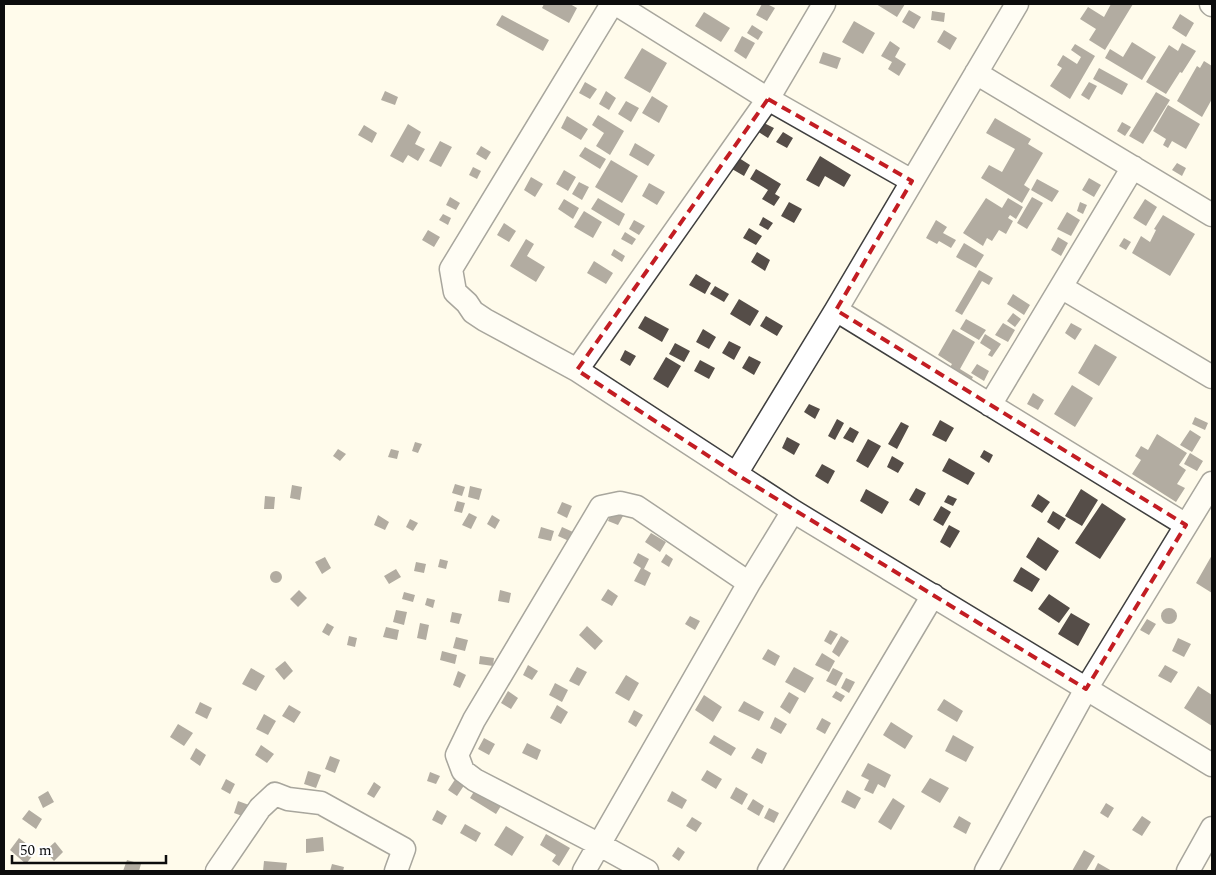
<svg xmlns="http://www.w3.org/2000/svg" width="1216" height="875" viewBox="0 0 1216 875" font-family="Spectral,serif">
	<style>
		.building { fill: #554d48 }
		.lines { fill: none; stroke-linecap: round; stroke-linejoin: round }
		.street-casing { stroke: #3f3f3f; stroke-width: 25 }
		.street { stroke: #fff; stroke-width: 22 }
		.marked { fill: none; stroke: #c31d23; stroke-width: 4; stroke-dasharray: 10 6; stroke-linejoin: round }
	</style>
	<rect width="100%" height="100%" fill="#fffbeb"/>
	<path class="building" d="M544,4H570L577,8L569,23L542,8Z
		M762,4H767L775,8L767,21L756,15Z
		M876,4H905L897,17Z
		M1111,4H1133L1105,50L1089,40L1096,29L1080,19L1088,7L1104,17Z
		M909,10L921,17L914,29L902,22Z
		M932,11L945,13L944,22L931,20Z
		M704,12L730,28L721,42L695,26Z
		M1180,14L1194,23L1186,37L1172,28Z
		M502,15L549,40L543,51L496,25Z
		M854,21L875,33L863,54L842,42Z
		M752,25L763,32L758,40L747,33Z
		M944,30L957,38L950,50L937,42Z
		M742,36L755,43L746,59L734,51Z
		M890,41L900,48L895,57L906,64L899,76L888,69L892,62L881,56Z
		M1132,42L1156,57L1142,80L1105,58L1110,49L1123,57Z
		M1182,43L1196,51L1182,73L1180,72L1166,94L1146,82L1169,45L1178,51Z
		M1075,44L1095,56L1070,99L1050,86L1062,68L1057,65L1063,55L1077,64L1081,57L1071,50Z
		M642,48L667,63L650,93L624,78Z
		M823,52L841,58L837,69L819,63Z
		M1204,61L1212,66V99L1202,117L1177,101L1197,66L1200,68Z
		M1099,68L1128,84L1122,95L1093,79Z
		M585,82L597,89L590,99L579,93Z
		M1089,82L1097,86L1089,100L1081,95Z
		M385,91L398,97L395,105L381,100Z
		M606,91L616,98L609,110L599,104Z
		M1156,92L1170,100L1143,144L1129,136Z
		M652,96L668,106L659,123L642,113Z
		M626,101L639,108L631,122L618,114Z
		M1168,105L1200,124L1186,149L1172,141L1168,148L1163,145L1166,139L1153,131Z
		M598,115L624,131L610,155L596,146L604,133L592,125Z
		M567,116L588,129L581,140L561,128Z
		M995,118L1031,139L1028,144L1043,153L1024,185L1030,189L1022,203L981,178L989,165L1002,172L1015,149L986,133Z
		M762,122L774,128L768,138L757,131Z
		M1122,122L1131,127L1125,136L1117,131Z
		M408,124L421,132L415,144L425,149L418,161L408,155L403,163L390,156Z
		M364,125L377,133L372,143L358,135Z
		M783,132L793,138L787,148L776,142Z
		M440,141L452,147L441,167L429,161Z
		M635,143L655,155L648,166L629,155Z
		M481,146L491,152L486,160L476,154Z
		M585,147L606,159L600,169L579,156Z
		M820,156L851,175L844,187L825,176L819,187L806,180Z
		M739,158L750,165L744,176L732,169Z
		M611,160L638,176L622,203L595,187Z
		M1177,163L1186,168L1182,176L1172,170Z
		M473,167L481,171L477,179L469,175Z
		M756,169L781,184L775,194L780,197L774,206L762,199L768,190L750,179Z
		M564,170L576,177L568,191L556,184Z
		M531,177L543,184L535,197L524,190Z
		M1089,178L1101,185L1094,197L1082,190Z
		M1037,179L1059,191L1052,202L1031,190Z
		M579,182L589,187L582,200L572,194Z
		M649,183L665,192L657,205L642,196Z
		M450,197L460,203L456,210L446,205Z
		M1032,197L1043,203L1027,229L1017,223Z
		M598,198L625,214L619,226L591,209Z
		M986,198L1002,208L1008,198L1023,207L1016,219L1010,215L1008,218L1013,221L1006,234L999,230L992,241L987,238L983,246L963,233Z
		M564,199L579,208L573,219L558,209Z
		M1145,199L1157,207L1146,226L1133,218Z
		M789,202L802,209L794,223L781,216Z
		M1080,202L1087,205L1083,214L1077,211Z
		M584,211L602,222L593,238L574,227Z
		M1067,212L1080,220L1071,236L1057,229Z
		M443,214L451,218L448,225L439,220Z
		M1163,215L1195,234L1170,276L1132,253L1141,236L1150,242L1156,230L1154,229Z
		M763,217L773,223L768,230L759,225Z
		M634,220L645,226L639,235L629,229Z
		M936,220L947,227L943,233L956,240L951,248L939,241L937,244L926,238Z
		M504,223L516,231L509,242L497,235Z
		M749,228L762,236L756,245L743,238Z
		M428,230L440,237L434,247L422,240Z
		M625,232L636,239L632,245L621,239Z
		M1058,237L1068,243L1061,256L1051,250Z
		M1124,238L1131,242L1126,250L1119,246Z
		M526,239L534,244L527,256L545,267L536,282L510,266Z
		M964,243L984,255L976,268L956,257Z
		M614,249L625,256L622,262L611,255Z
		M757,252L770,260L765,271L751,262Z
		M594,261L613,273L606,284L587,273Z
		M979,270L993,278L989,285L982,281L962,315L955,311Z
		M696,274L711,283L705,294L689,285Z
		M715,286L729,294L724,302L710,294Z
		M1013,294L1030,305L1024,315L1007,304Z
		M739,299L759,311L750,326L730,314Z
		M1013,313L1021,319L1015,327L1007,321Z
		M645,316L669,329L662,342L638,328Z
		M766,316L783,326L777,336L760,326Z
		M966,319L986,330L979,340L960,329Z
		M1003,323L1015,330L1008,342L995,335Z
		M1071,323L1082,329L1075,340L1065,333Z
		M703,329L716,337L709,349L696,342Z
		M953,329L975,342L960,369L973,377L968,386L947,372L952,364L938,355Z
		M985,334L1001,344L992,357L988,355L991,350L980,343Z
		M729,341L741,347L734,360L722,353Z
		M675,343L690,351L684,362L669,354Z
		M1095,344L1117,357L1099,386L1078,373Z
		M625,350L636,356L630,366L620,360Z
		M749,356L761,362L754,375L742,368Z
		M666,357L681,366L668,388L653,379Z
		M700,360L715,368L709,379L694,371Z
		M977,364L989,371L984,381L971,373Z
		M1072,385L1093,398L1075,427L1054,414Z
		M1033,393L1044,400L1038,410L1027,404Z
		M809,404L820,409L815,419L804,412Z
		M1195,417L1208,423L1205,430L1192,424Z
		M837,419L844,423L835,440L828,436Z
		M940,420L954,428L946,442L932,435Z
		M901,422L909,426L897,449L888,444Z
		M850,427L859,432L853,443L843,438Z
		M1190,430L1201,437L1192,452L1180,445Z
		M1157,434L1187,453L1179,465L1186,470L1177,484L1185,488L1176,502L1132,474L1141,460L1135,456L1141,446L1148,450Z
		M787,437L800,444L794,455L782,448Z
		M868,439L881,446L868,468L856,461Z
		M415,442L422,444L418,453L412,451Z
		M338,449L346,454L340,461L333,456Z
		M391,449L399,451L397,459L388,457Z
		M984,450L993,455L989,463L980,457Z
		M1190,453L1203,461L1197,471L1184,464Z
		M892,456L904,463L898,473L887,467Z
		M949,458L975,473L968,485L942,471Z
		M822,464L835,471L828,484L815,476Z
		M455,484L465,487L462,496L452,493Z
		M292,485L302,487L300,500L290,498Z
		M470,486L482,489L479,500L468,497Z
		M916,488L926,493L919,506L909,500Z
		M866,489L889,502L882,514L860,501Z
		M1081,489L1098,500L1082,526L1065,516Z
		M1038,494L1050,502L1042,513L1031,506Z
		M948,495L957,499L953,506L944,502Z
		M265,496L275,497L274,509H264Z
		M457,501L465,503L462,513L454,511Z
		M562,502L572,506L567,518L557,513Z
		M1102,503L1126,519L1100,559L1075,543Z
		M941,506L951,512L943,526L933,520Z
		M612,511L623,516L618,525L608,521Z
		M1053,511L1066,519L1059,530L1047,522Z
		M469,513L477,517L471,529L462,525Z
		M378,515L389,522L385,530L374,525Z
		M492,515L500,520L495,529L487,524Z
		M410,519L418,523L413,531L406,527Z
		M949,525L960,531L950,548L940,542Z
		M541,527L554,531L551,541L538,538Z
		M562,527L573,532L569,541L558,536Z
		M651,533L666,542L660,552L645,542Z
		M1038,537L1059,551L1046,571L1026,557Z
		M638,553L649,559L644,569L651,573L645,586L634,581L641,568L633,563Z
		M666,554L673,559L669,567L661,562Z
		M1212,555V593L1196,583Z
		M325,557L331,568L322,574L315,562Z
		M440,559L448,561L446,569L438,567Z
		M416,562L426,564L424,573L414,571Z
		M1021,567L1040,579L1032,592L1013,581Z
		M396,569L401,577L389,584L384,576Z
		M270 577a6 6 0 1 1 12 0a6 6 0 1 1-12 0Z
		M608,589L618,596L612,606L601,600Z
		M299,590L307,598L298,607L290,599Z
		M500,590L511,593L509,603L498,601Z
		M404,592L415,595L413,602L402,599Z
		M1049,594L1070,608L1059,623L1038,609Z
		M427,598L435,600L433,608L425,605Z
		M1161 616a8 8 0 1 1 16 0a8 8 0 1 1-16 0Z
		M396,610L407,612L404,625L393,622Z
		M452,612L462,614L459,624L450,622Z
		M1071,613L1090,624L1078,646L1058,634Z
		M690,616L700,621L695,630L685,624Z
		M1147,619L1156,624L1149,635L1140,630Z
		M327,623L334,627L329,636L322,632Z
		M420,623L429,625L426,640L417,638Z
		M587,626L603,641L595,650L579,635Z
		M386,627L399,630L397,640L383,637Z
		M830,630L838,634L831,645L824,641Z
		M349,636L357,638L355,647L347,645Z
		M841,636L849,641L839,657L832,652Z
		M456,637L468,640L465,651L453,648Z
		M1178,638L1191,644L1184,657L1172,651Z
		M768,649L780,656L775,666L762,659Z
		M442,651L457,655L455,664L440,660Z
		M822,653L835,661L829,672L815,665Z
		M480,656L494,658L493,666L479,664Z
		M285,661L293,671L284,680L275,669Z
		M528,665L538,671L532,680L523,675Z
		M1165,665L1178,672L1171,683L1158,676Z
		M577,667L587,672L579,686L569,681Z
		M794,667L814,678L805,693L785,682Z
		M251,668L265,676L256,691L242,684Z
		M833,668L843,673L836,686L826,681Z
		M458,671L466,675L460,688L453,685Z
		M626,675L639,683L629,701L615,693Z
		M846,678L855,682L849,693L841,688Z
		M555,683L568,690L562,702L549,695Z
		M1198,686L1212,695V726L1184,708Z
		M508,691L518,698L511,709L501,703Z
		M836,691L845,696L841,702L832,697Z
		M789,692L799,698L790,714L780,707Z
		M704,695L722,707L713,722L695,710Z
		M944,699L963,711L957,722L937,710Z
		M744,701L764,712L759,721L738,711Z
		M200,702L212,708L207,719L195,713Z
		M289,705L301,712L294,723L282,716Z
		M557,705L568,712L561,724L550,718Z
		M634,710L643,715L636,727L628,722Z
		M264,714L276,721L268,735L256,729Z
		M775,717L787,724L781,734L770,728Z
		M822,718L831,723L825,734L816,729Z
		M891,722L913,736L905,749L883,735Z
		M178,724L193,733L184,746L170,737Z
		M714,735L736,748L731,756L709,743Z
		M953,735L974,747L966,762L945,751Z
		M484,738L495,744L489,755L478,749Z
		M527,743L541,750L537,760L522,753Z
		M261,745L274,754L267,763L255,755Z
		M196,748L206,755L200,766L190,759Z
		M757,748L767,753L762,764L751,758Z
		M330,756L340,760L335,773L325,769Z
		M868,763L891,775L885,788L878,784L873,794L864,790L869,780L861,776Z
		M707,770L722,779L716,789L701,780Z
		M308,771L321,775L316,788L304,784Z
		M430,772L440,776L436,784L427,781Z
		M456,778L465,784L457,796L448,790Z
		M930,778L949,788L940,803L921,792Z
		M226,779L235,784L230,794L221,789Z
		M374,782L381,787L374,798L367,794Z
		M478,785L504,801L496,814L470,798Z
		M736,787L748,794L742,805L730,798Z
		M847,790L861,798L855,809L841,802Z
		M48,791L54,802L43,808L38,797Z
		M672,791L687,800L682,809L667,801Z
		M893,798L905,806L891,830L878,822Z
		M753,799L764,806L759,816L747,809Z
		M238,801L249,805L245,817L234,813Z
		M1106,803L1114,808L1108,818L1100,813Z
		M769,808L779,813L774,823L764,818Z
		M29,810L42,819L36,829L22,819Z
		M437,810L447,816L442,825L432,820Z
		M959,816L971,823L966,834L953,827Z
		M1142,816L1151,822L1142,836L1132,830Z
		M692,817L702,823L696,832L686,826Z
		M465,824L481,833L476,842L460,833Z
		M506,826L524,837L512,856L494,845Z
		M546,834L570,848L559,866L552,861L556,855L540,845Z
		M323,837L324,851L306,853V839Z
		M19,838L36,851L26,864L10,850Z
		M55,842L63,852L54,861L45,851Z
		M678,847L685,852L679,861L672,856Z
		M1084,850L1095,856L1086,871H1072Z
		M127,860L141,864L139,871H123Z
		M264,861L287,863L286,871H263Z
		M1098,863L1112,871H1094Z
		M332,864L344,867L343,871H330Z"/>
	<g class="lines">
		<defs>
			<path id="street" d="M612,4L451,269L455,292L467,303L473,312L485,320L577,370L793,511L1212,765
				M616,4L768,99L912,181
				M1211,4L1212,5
				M976,73L1212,215
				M1061,287L1212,377
				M836,310L1186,525
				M577,370L768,99L824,4
				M990,405L1133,167
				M736,474L836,310L1017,4
				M217,871L260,808L275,794L288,799L321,803L404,849L396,871
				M584,871L749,583L793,511
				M647,871L600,845L475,780L463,771L457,755L474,720L601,507L620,503L637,507L749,583
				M769,871L933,595
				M986,871L1086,689L1212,483
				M1188,871L1212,828"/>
		</defs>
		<use href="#street" class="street-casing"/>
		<use href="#street" class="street"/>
	</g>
	<path d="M0 0H1216V875H0ZM768,99L912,181L836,310L1186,525L1086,689L736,474L577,370Z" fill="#fffbeb" fill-opacity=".55" fill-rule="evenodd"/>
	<path class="marked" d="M768,99L912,181L836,310L1186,525L1086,689L736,474L577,370Z"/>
	<rect width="1216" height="875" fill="none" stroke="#0c0c0c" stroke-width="10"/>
	<path d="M12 855v8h154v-8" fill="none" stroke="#0c0c0c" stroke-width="2.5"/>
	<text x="20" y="855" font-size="15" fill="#0c0c0c" stroke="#ffffff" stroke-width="4" paint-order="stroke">50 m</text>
</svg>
